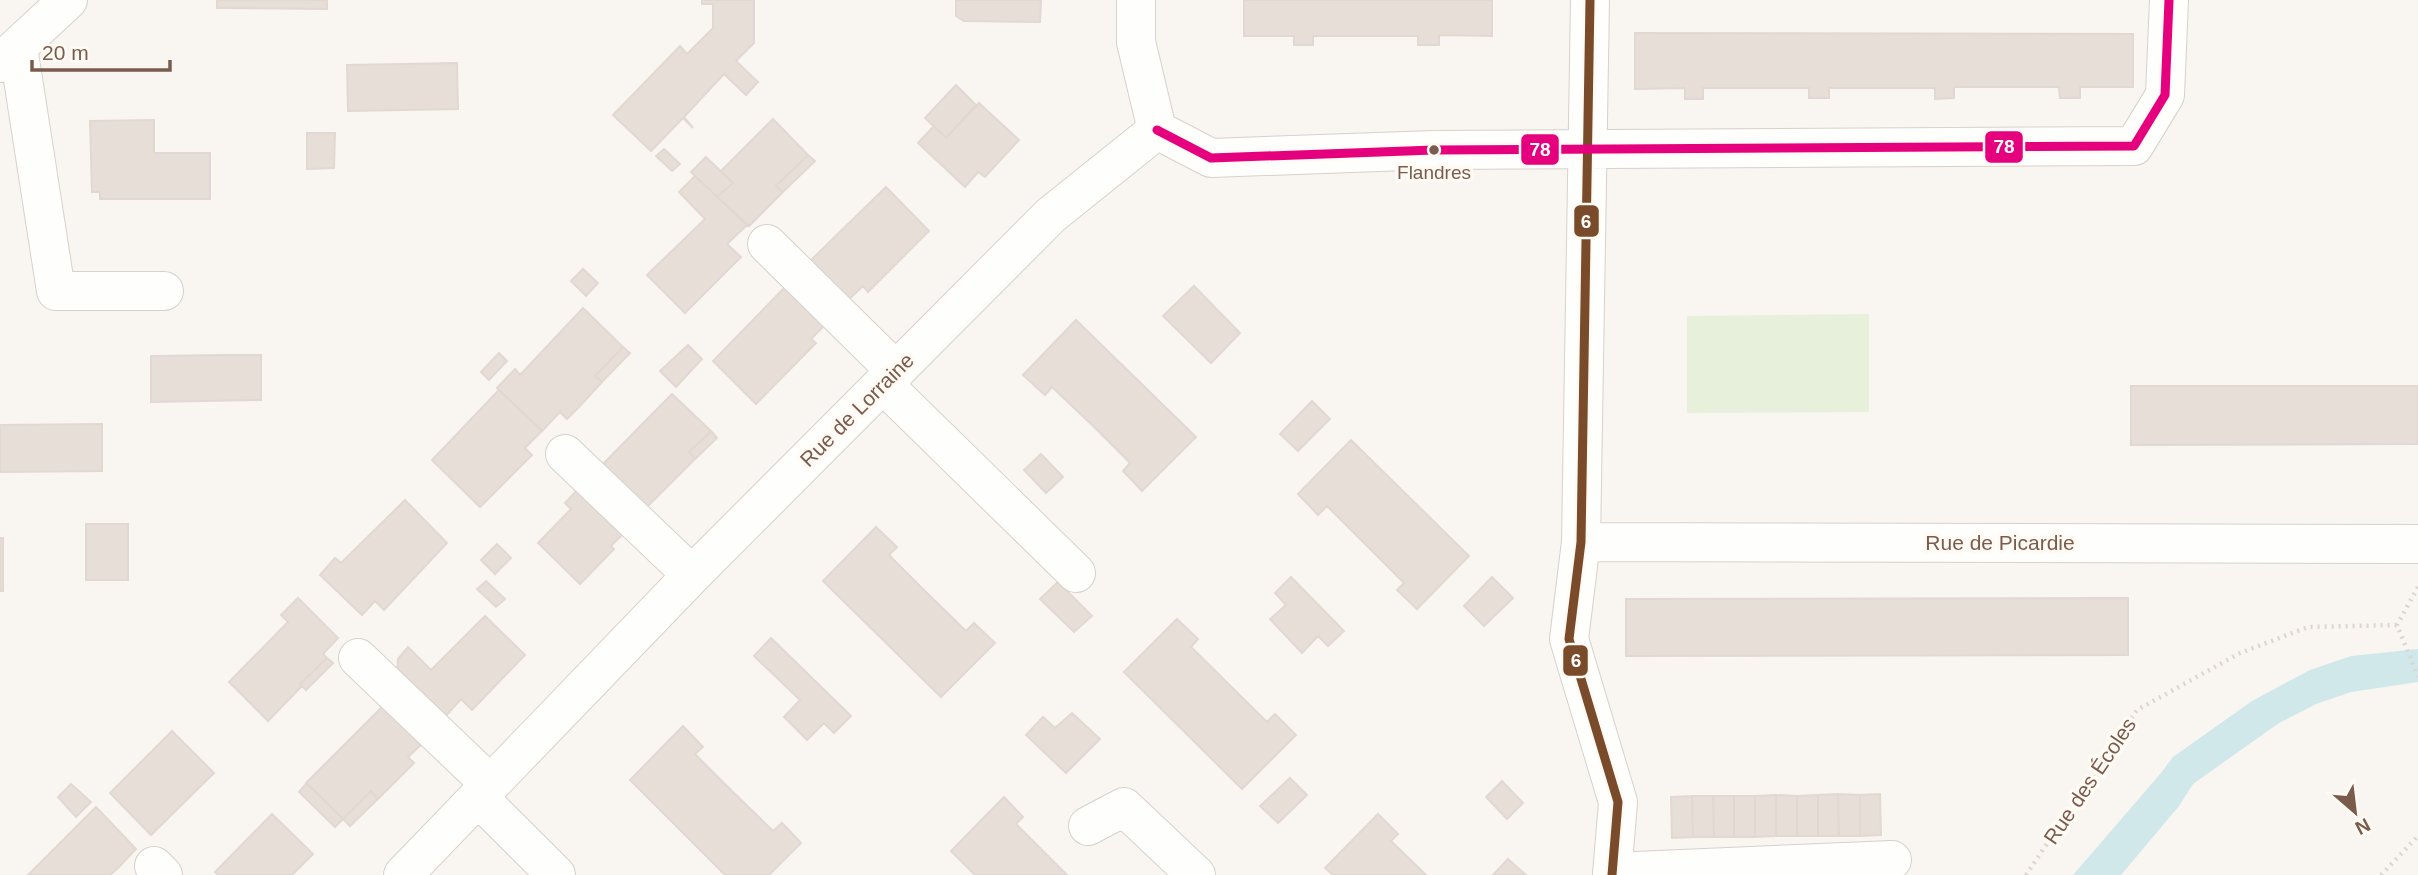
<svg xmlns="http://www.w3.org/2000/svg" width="2418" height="875" viewBox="0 0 2418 875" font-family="Arial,sans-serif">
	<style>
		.green { fill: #e7f0db }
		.water { fill: #d0e8ea }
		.building { fill: #e6ded7; stroke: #e2d8d2; stroke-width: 2 }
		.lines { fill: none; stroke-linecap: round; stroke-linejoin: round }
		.minor-casing { stroke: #d7d1cb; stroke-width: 40 }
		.path { stroke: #dcd5d0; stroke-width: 4.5; stroke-dasharray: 2 5; stroke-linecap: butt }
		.minor { stroke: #fefefd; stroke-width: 38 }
		.bus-1-casing { stroke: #fffaf3; stroke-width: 14 }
		.bus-2-casing { stroke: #fffaf3; stroke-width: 14 }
		.bus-1 { stroke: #7a4b2a; stroke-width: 9 }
		.bus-2 { stroke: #e5007d; stroke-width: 9 }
		.bus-dot { fill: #7a5c4d; stroke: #fffaf3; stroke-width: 2.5 }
		.labels { text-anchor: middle; stroke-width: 7; stroke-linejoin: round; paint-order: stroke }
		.bus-label { font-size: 19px; fill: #7a5c4d; stroke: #fffaf3 }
		.street-label { font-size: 21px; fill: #7a5c4d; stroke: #fffaf3 }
		.line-badge { stroke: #fffaf3; stroke-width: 2.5 }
		.badge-label { font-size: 19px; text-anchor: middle; font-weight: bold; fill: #fff }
	</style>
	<rect width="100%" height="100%" fill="#f9f5f0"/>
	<path class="green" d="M1869,314V412L1687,413V316Z"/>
	<path class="water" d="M2418,649V682L2351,692L2316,704L2279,723L2193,784L2179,806L2121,875H2073L2161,773L2173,757L2252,701L2310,670L2351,656Z"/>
	<path class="building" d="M217,0H327V9L217,8Z
		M702,0H754V43L736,61L758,82L746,95L724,74L684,117L693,128L683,118L651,151L613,115L680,46L687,54L713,28V4H702Z
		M956,0H1041L1040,22L964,21L956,16Z
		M1244,0H1492V36L1439,35V45H1418V36H1313V45H1294V36H1244Z
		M1635,33L2133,34V87H2080V98H2060L2059,87H1954V98L1935,99V88H1829V98H1809V88H1703V99H1685V88L1635,89Z
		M457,63L458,109L348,111L347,65Z
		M956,85L976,105L946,138L925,118Z
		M979,103L1019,140L985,177L978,172L965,187L918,143L934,126L946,138Z
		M773,119L808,155L776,186L783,192L749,226L717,197L733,183L721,171Z
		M154,120V153H210V199H100V192H92L90,121Z
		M307,133H335L334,168L307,169Z
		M664,149L680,164L672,171L656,156Z
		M808,155L815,161L783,192L776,186Z
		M706,157L733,183L717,197L691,172Z
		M695,176L747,225L727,244L741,257L685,313L647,275L705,219L679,192Z
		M886,187L929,231L868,292L863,286L846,302L808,263Z
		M583,269L598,283L586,296L571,281Z
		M787,285L827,323L811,339L816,343L756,404L713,361Z
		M1194,286L1240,333L1211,363L1163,316Z
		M583,308L623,347L595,376L602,382L580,406L567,419L560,412L542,431L497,388L515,369L520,375Z
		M1076,320L1196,437L1142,491L1123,471L1130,463L1092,425L1052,387L1045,395L1023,375Z
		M688,345L702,359L676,387L660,371Z
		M623,347L630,353L602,382L595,376Z
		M499,353L507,361L489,380L481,372Z
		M230,355H261V400L151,402V356Z
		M2131,386H2418V444L2131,445Z
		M499,390L542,431L525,448L532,455L480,507L432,460Z
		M672,394L711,431L689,452L695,459L644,510L599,468Z
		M1312,401L1330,419L1298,451L1280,434Z
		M102,424V471L0,472V425Z
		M711,431L717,438L695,459L689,452Z
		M1351,440L1469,556L1417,609L1397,590L1404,583L1327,506L1318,515L1298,494Z
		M1041,454L1063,477L1046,493L1024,470Z
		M580,487L625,532L611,546L614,549L580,584L538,543L571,509L565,503Z
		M405,500L447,543L384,610L375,601L362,615L320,575L335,558L341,563Z
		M86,524H128V580H86Z
		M876,527L897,547L889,555L927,593L966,631L974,623L995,643L941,697L823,581Z
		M0,538H3V591H0Z
		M497,544L511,558L495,574L481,560Z
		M1291,577L1344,631L1328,646L1318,636L1302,653L1270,619L1286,605L1275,593Z
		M1492,577L1513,598L1484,626L1464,606Z
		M486,581L505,599L496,607L477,589Z
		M1058,582L1092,616L1074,632L1040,599Z
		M298,598L338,638L323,654L327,658L300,684L302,686L268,721L229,682L288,622L281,615Z
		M2128,598V655L1626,656V599Z
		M485,616L525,655L472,710L461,699L441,721L397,676L398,659L408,647L431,670Z
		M1177,619L1198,639L1191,647L1267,722L1275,714L1296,735L1242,789L1124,672Z
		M771,638L851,716L834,733L824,723L807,740L784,717L800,700L754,656Z
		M327,658L333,663L306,690L300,684Z
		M385,704L424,742L408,757L414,763L378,799L371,791L343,819L306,783Z
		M1072,713L1100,739L1066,773L1026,735L1043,717L1055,728Z
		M683,726L703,747L695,754L733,792L773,831L782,823L801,843L769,875H725L630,780Z
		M172,731L214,773L151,835L110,793Z
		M1290,778L1307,795L1278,823L1260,806Z
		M1502,781L1523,803L1507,819L1486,797Z
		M307,783L343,819L335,827L299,792Z
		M71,784L91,802L76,817L58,797Z
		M371,791L378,799L350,826L343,819Z
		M1838,794L1860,795V836H1839Z
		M1838,794L1839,836H1818V795Z
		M1880,794L1881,835L1860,836V795Z
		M1776,795V836L1755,837V796Z
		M1776,795L1797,796V836H1776Z
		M1818,795V836H1797V796Z
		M1692,796H1713L1714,837H1693Z
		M1692,796L1693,837L1672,838L1671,797Z
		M1713,796H1734V837H1714Z
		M1734,796H1755V837H1734Z
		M1004,797L1023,817L1016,824L1067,875H975L951,851Z
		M96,807L136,849L117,869L110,875H28Z
		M272,814L313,854L292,875H218L215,872Z
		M1378,814L1398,834L1391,841L1426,875H1333L1325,868Z
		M1508,859L1526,875H1493Z"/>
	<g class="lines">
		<defs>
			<path id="minor" d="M1136,0V42L1157,130
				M1590,0L1581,542L1569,639L1618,802L1612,875
				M18,47L56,291H164
				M0,63L68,0
				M1157,130L1211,158L1434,150L2134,146L2165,95L2169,0
				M767,244L896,371
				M883,384L1076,573
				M565,454L692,575
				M1581,542L2418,544
				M358,658L490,784
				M478,797L556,875
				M1088,826L1124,807L1196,875
				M154,866L163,875
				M1612,872L1892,860
				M403,875L692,575L1051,215L1157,130"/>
		</defs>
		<use href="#minor" class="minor-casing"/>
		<path class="path" d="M2418,587L2397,625L2418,677
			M2026,875L2137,710L2240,653L2308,627L2397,625
			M2381,875L2418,836"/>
		<use href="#minor" class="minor"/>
		<defs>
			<path id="bus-1" d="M1590,0L1581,542L1569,639L1618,802L1612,875"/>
			<path id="bus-2" d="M1157,130L1211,158L1434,150L2134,146L2165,95L2169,0"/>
		</defs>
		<use href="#bus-1" class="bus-1-casing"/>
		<use href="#bus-2" class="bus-2-casing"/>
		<use href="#bus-1" class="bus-1"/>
		<use href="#bus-2" class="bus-2"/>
	</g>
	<circle class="bus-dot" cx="1434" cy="150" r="6"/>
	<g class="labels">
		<g class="bus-label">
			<text x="1434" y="179">Flandres</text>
		</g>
		<g class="street-label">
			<text transform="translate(857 410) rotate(-45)" y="7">Rue de Lorraine</text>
			<text x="2000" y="550">Rue de Picardie</text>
			<text transform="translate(2090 781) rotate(-56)" y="7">Rue des Écoles</text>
		</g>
	</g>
	<g class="line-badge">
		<rect x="1984" y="130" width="40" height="34" rx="7" fill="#e5007d"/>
		<rect x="1520" y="133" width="40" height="33" rx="7" fill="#e5007d"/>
		<rect x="1573" y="204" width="27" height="34" rx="7" fill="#7a4b2a"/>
		<rect x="1562" y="644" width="27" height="33" rx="7" fill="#7a4b2a"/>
	</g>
	<g class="badge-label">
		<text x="2004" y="153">78</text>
		<text x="1540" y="156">78</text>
		<text x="1586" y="228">6</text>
		<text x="1576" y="667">6</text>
	</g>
	<g transform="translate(2355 812) rotate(152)" stroke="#fffaf3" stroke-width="5" paint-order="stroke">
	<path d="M0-5L12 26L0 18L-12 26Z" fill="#7a5c4d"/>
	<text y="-10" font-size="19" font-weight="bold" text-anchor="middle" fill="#7a5c4d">N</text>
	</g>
	<path d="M32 60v10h138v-10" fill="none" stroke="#7a5c4d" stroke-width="3.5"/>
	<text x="42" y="60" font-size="21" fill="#7a5c4d" stroke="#fffaf3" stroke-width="5" paint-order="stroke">20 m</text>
</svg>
